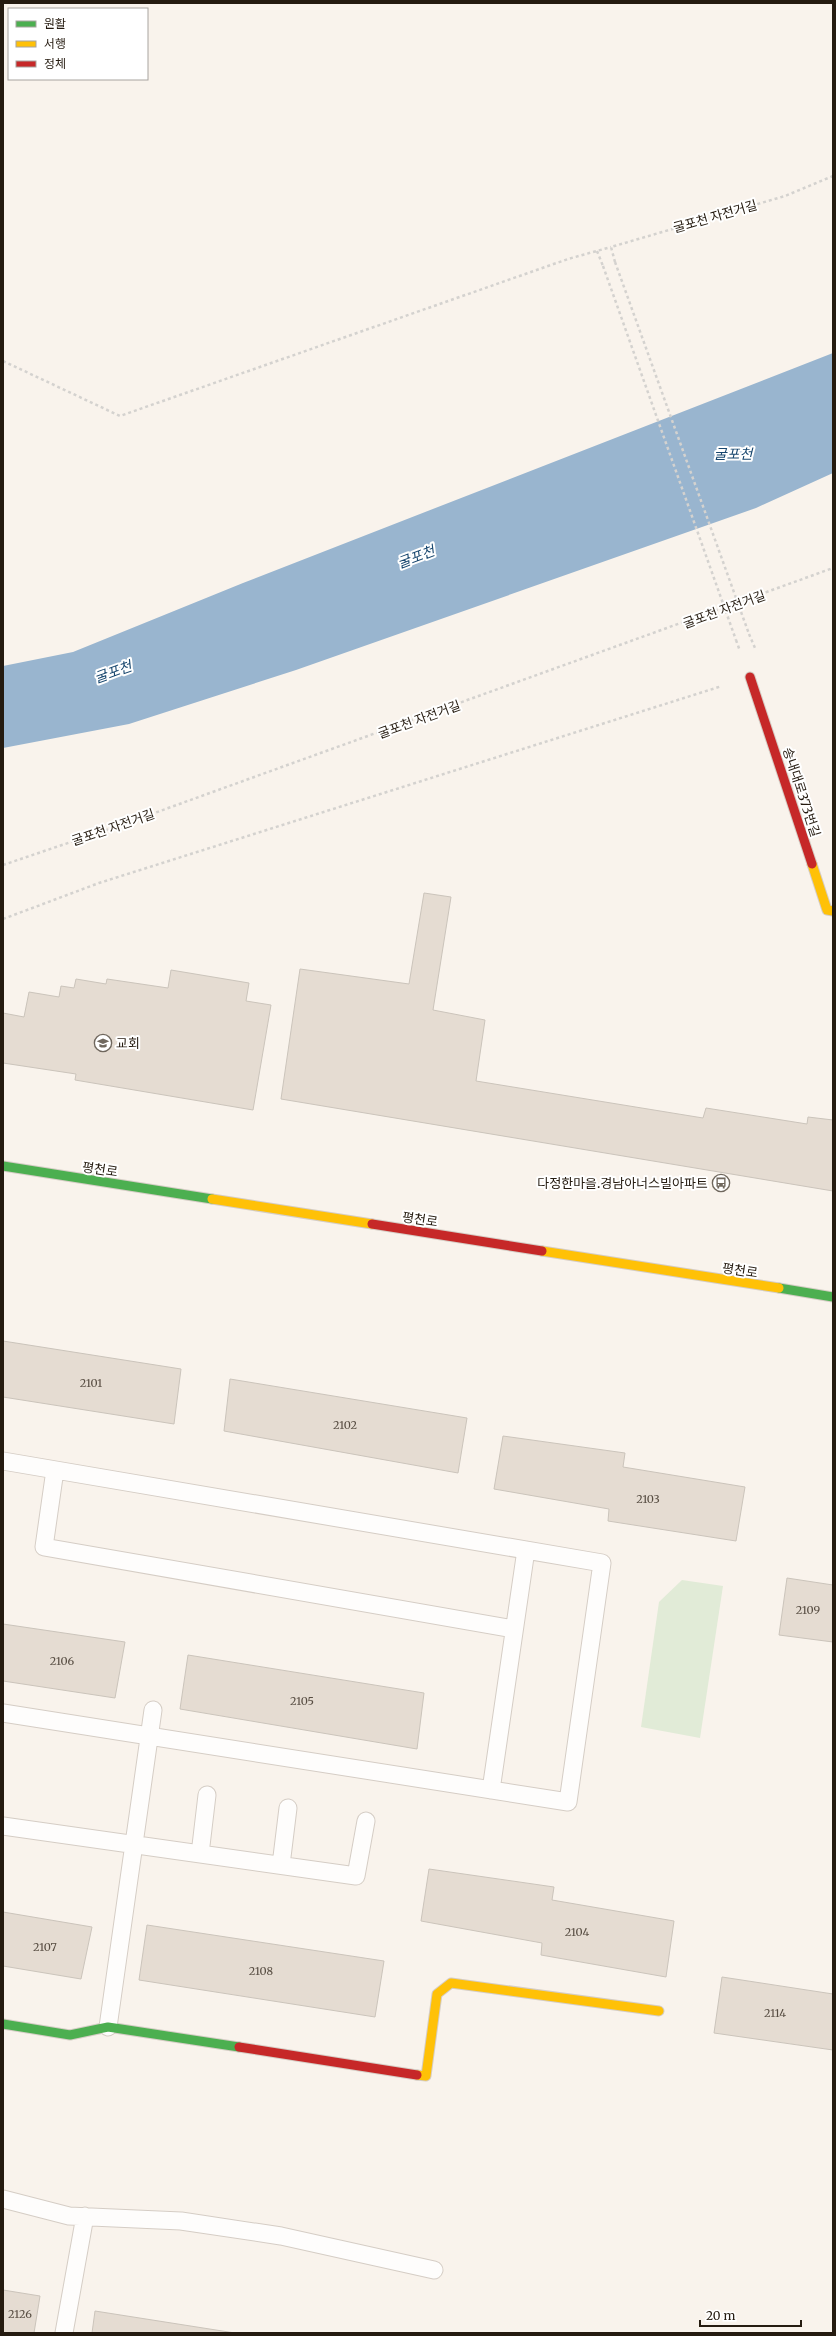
<svg xmlns="http://www.w3.org/2000/svg" width="836" height="2336" viewBox="0 0 836 2336" font-family="Merriweather,'Noto Sans KR',serif">
	<style>
		.green { fill: #e1ebd7 }
		.water { fill: #99b5cf }
		.building { fill: #e5dcd2; stroke: #cbc4bb }
		.lines { fill: none; stroke-linecap: round; stroke-linejoin: round }
		.lane-casing { stroke: #d5cdc5; stroke-width: 19 }
		.fast-casing { stroke: #d5cdc5; stroke-width: 11 }
		.slow-casing { stroke: #d5cdc5; stroke-width: 11 }
		.jam-casing { stroke: #d5cdc5; stroke-width: 11 }
		.path { stroke: #d4d2cf; stroke-width: 2.5; stroke-dasharray: 3 3; stroke-linecap: butt }
		.lane { stroke: #fefdfc; stroke-width: 17 }
		.fast { stroke: #4caf50; stroke-width: 9 }
		.slow { stroke: #ffc107; stroke-width: 9 }
		.jam { stroke: #c62828; stroke-width: 9 }
		.path-bridge { stroke: #d4d2cf; stroke-width: 2.5; stroke-dasharray: 3 3; stroke-linecap: butt }
		.labels { text-anchor: middle; stroke-width: 4; stroke-linejoin: round; paint-order: stroke }
		.number-label { font-size: 11px; fill: #574d42 }
		.street-label { font-size: 13px; fill: #251b10; stroke: #fff }
		.poi-label { font-size: 13px; fill: #251b10; stroke: #fff; text-anchor: start }
		.water-label { font-size: 14px; font-style: italic; fill: #17466e; stroke: #fff }
	</style>
	<rect width="100%" height="100%" fill="#f9f3ec"/>
	<path class="green" d="M682,1580L723,1586L700,1738L641,1727L659,1602Z"/>
	<path class="water" d="M833,353V473L756,508L296,670L129,724L3,748V666L73,652L243,583Z"/>
	<path class="building" d="M424,893L451,897L433,1010L485,1020L476,1081L703,1118L706,1108L807,1124L808,1117L833,1120V1191L281,1099L300,969L409,984Z
		M171,970L249,983L246,1001L271,1005L253,1110L75,1080L76,1074L3,1063V1013L24,1017L29,992L59,997L61,986L74,988L76,979L106,984L107,979L168,988Z
		M3,1341L181,1369L174,1424L3,1397Z
		M230,1379L467,1418L458,1473L224,1431Z
		M503,1436L625,1453L623,1467L745,1487L736,1541L608,1521L609,1509L494,1489Z
		M787,1578L833,1585V1642L779,1635Z
		M3,1624L125,1642L115,1698L3,1681Z
		M188,1655L424,1693L417,1749L180,1709Z
		M429,1869L554,1887L552,1900L674,1921L666,1977L541,1955L542,1943L421,1921Z
		M3,1912L92,1927L81,1979L3,1966Z
		M147,1925L384,1961L375,2017L139,1980Z
		M722,1977L833,1994V2050L714,2033Z
		M3,2290L40,2296L34,2333H3Z
		M95,2311L235,2333H92Z"/>
	<g class="lines">
		<defs>
			<path id="lane" d="M3,1461L602,1563L568,1802L3,1713
				M55,1470L44,1547L514,1629
				M491,1790L526,1550
				M3,1826L356,1876L366,1821
				M200,1854L207,1795
				M281,1865L288,1808
				M108,2027L153,1710
				M3,2199L69,2216L181,2221L281,2236L434,2270
				M64,2333L85,2216"/>
			<path id="fast" d="M3,1166L212,1199
				M779,1288L833,1297
				M3,2024L70,2035L108,2027L239,2047"/>
			<path id="slow" d="M812,864L827,910L833,911
				M212,1199L372,1224
				M542,1251L779,1288
				M417,2075L426,2076L437,1994L451,1983L659,2011"/>
			<path id="jam" d="M750,677L812,864
				M372,1224L542,1251
				M239,2047L417,2075"/>
		</defs>
		<use href="#lane" class="lane-casing"/>
		<use href="#fast" class="fast-casing"/>
		<use href="#slow" class="slow-casing"/>
		<use href="#jam" class="jam-casing"/>
		<path class="path" d="M597,251L603,266
			M615,262L611,247L785,196L833,176
			M3,361L120,416L568,259L611,247
			M749,634L755,648
			M736,640L740,651
			M3,865L124,824L833,568
			M3,919L99,883L722,686"/>
		<use href="#lane" class="lane"/>
		<use href="#fast" class="fast"/>
		<use href="#slow" class="slow"/>
		<use href="#jam" class="jam"/>
		<path class="path-bridge" d="M615,262L749,634
			M603,266L736,640"/>
	</g>
	<defs>
		<symbol id="school-ring" viewBox="-11 -11 22 22"><circle r="9.5" fill="#fff" stroke="#6f675d" stroke-width="1.5"/><path d="M0-5L7-2L0 1L-7-2ZM-4 1L0 2.5L4 1V4Q0 6-4 4Z" fill="#6f675d"/></symbol>
		<symbol id="bus-ring" viewBox="-11 -11 22 22"><circle r="9.5" fill="#fff" stroke="#6f675d" stroke-width="1.5"/><path d="M-5-6H5V4H4V6H2V4H-2V6H-4V4H-5ZM-3.5-4V0h7V-4ZM-3.5 1.2v1.5H-2V1.2ZM2 1.2v1.5H3.5V1.2Z" fill="#6f675d"/></symbol>
	</defs>
	<g fill-rule="evenodd">
		<use href="#school-ring" x="93" y="1033" width="20" height="20"/>
		<use href="#bus-ring" x="711" y="1173" width="20" height="20"/>
	</g>
	<g class="labels">
		<g class="number-label">
			<text x="91" y="1387">2101</text>
			<text x="345" y="1429">2102</text>
			<text x="648" y="1503">2103</text>
			<text x="808" y="1614">2109</text>
			<text x="62" y="1665">2106</text>
			<text x="302" y="1705">2105</text>
			<text x="577" y="1936">2104</text>
			<text x="45" y="1951">2107</text>
			<text x="261" y="1975">2108</text>
			<text x="775" y="2017">2114</text>
			<text x="20" y="2318">2126</text>
		</g>
		<g class="street-label">
			<text transform="translate(715 216) rotate(-16)" y="5">굴포천 자전거길</text>
			<text transform="translate(724 609) rotate(-20)" y="5">굴포천 자전거길</text>
			<text transform="translate(419 719) rotate(-20)" y="5">굴포천 자전거길</text>
			<text transform="translate(802 792) rotate(72)" y="5">송내대로373번길</text>
			<text transform="translate(113 827) rotate(-19)" y="5">굴포천 자전거길</text>
			<text transform="translate(100 1169) rotate(9)" y="5">평천로</text>
			<text transform="translate(420 1219) rotate(9)" y="5">평천로</text>
			<text transform="translate(740 1270) rotate(9)" y="5">평천로</text>
		</g>
		<g class="poi-label">
			<text x="116" y="1048">교회</text>
			<text x="708" y="1188" text-anchor="end">다정한마을.경남아너스빌아파트</text>
		</g>
		<g class="water-label">
			<text x="733" y="459">굴포천</text>
			<text transform="translate(416 557) rotate(-21)" y="5">굴포천</text>
			<text transform="translate(113 672) rotate(-20)" y="5">굴포천</text>
		</g>
	</g>
	<rect width="836" height="2336" fill="none" stroke="#251b10" stroke-width="8"/>
	<rect x="8" y="8" width="140" height="72" fill="#ffffff" stroke="#a8a49f"/>
	<rect x="16" y="21" width="20" height="6" fill="#4caf50" stroke="#a8a49f"/>
	<text x="44" y="28" font-size="12" fill="#251b10">원활</text>
	<rect x="16" y="41" width="20" height="6" fill="#ffc107" stroke="#a8a49f"/>
	<text x="44" y="48" font-size="12" fill="#251b10">서행</text>
	<rect x="16" y="61" width="20" height="6" fill="#c62828" stroke="#a8a49f"/>
	<text x="44" y="68" font-size="12" fill="#251b10">정체</text>
	<path d="M700 2320v6h101v-6" fill="none" stroke="#251b10" stroke-width="2"/>
	<text x="706" y="2320" font-size="12" fill="#251b10" stroke="#ffffff" stroke-width="3" paint-order="stroke">20 m</text>
</svg>
